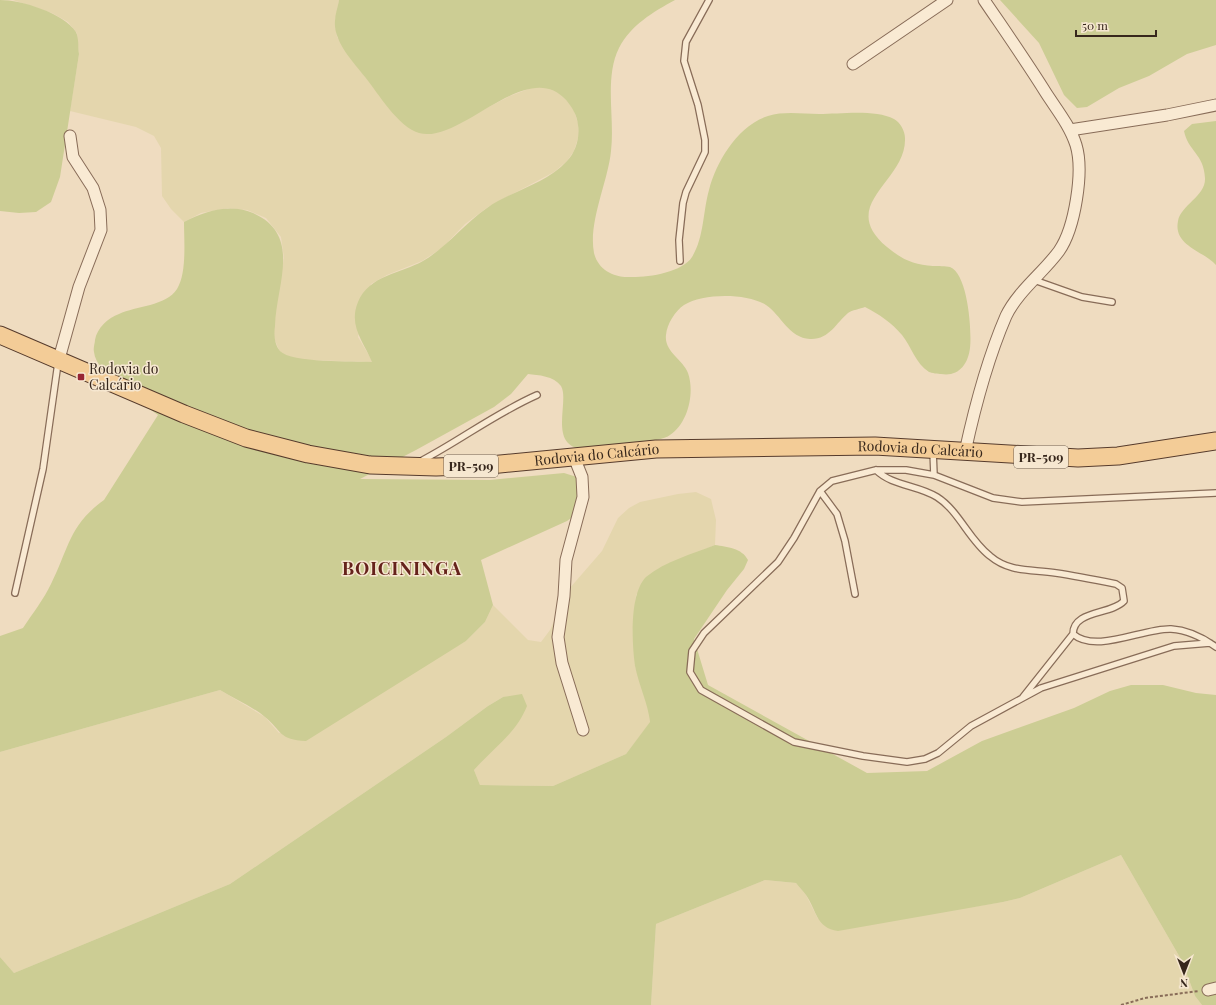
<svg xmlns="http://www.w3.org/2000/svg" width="1216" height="1005" viewBox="0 0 1216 1005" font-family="'Playfair Display',serif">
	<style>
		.farmland { fill: #e4d6ad }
		.green { fill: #cccd94 }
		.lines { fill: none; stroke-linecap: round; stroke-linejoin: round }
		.lane-casing { stroke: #886c58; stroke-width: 8 }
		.street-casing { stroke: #886c58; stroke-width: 13 }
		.primary-casing { stroke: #563b2c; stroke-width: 19 }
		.path { stroke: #886c58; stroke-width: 2; stroke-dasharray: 3 2; stroke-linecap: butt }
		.lane { stroke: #f9ead3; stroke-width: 5.5 }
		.street { stroke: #f9ead3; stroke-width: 11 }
		.primary { stroke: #f3cc97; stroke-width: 17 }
		.poi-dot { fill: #982634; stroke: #f6e7d0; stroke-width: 1.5 }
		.labels { text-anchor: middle; stroke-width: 3; stroke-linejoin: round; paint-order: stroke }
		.shield { fill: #f6e7d0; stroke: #706152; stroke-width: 1 }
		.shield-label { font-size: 13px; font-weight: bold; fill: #37271c }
		.poi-label { font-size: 14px; fill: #37271c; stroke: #f6e7d0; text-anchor: start }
		.street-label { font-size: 14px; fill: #37271c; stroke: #f6e7d0 }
		.district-label { font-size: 18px; font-weight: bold; letter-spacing: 1px; fill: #65221b; stroke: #f6e7d0 }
	</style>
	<rect width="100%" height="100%" fill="#efdcc0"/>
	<path class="farmland" d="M13,0H339L335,23L337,37L355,64L396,116L450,127L510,96L531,88L544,87L558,91L573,108L578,123L579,135L574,151L567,161L554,172L488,207L465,224L442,248L422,261L387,275L371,284L358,337L373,362L304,360L285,356L279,350L274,338L275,308L284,258L281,237L266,218L247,210L228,208L201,213L184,222L171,209L162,196L161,148L154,136L136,127L70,111L79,54L77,33L68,22L52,13Z
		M696,492L711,499L716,520L715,545L658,569L636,595L633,637L635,666L649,711L650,723L626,754L553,786L480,785L474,770L486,756L503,697L488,706L446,737L230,884L14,973L0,957V752L220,690L265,717L279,733L431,661L466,641L485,622L493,605L528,640L541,642L550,630L569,589L602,551L618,518L629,508L640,502L678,494Z
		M1121,855L1182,961L1195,996L1202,1005H651L656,924L765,880L796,883L806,895L818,919L972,907L1003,902L1020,898Z"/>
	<path class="green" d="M0,0C21,0 64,13 76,32C79,38 78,48 79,54L60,177L51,202L36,212L19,213L0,211Z
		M339,0H675C653,12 631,25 619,48C604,78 615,118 611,151C608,182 588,222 594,253C598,269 612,277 628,277C645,278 682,273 692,257C704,238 703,211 709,190C716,162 738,125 768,116C784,111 803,114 819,114C840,114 875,109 894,119C900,122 905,131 905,138C907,182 836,204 887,247C901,259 914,265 933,266C938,266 946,266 950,267C968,274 972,331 970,348C968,365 958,377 941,374C939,374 931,373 929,372C916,364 911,346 902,335C892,323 879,314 865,307C860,309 852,310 848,313C836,323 829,340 810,339C789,338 781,315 766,305C747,293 703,293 684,305C675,311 667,324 666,335C664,352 683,359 688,373C695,393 688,423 670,435C660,443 598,450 584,449C547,447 570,401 561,386C554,376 538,375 528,374L511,394L494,407L416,450L360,479L490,480L564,473L580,478L582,510L567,521L481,560L493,605L485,622L466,641L306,741C279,740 282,731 265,717C252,706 234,699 220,690L0,752V636L23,628C32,614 44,599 51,584C69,548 69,525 104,500L158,415C141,402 96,374 94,352C93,348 95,343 95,340C97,328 108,318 119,314C136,306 166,306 177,289C187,273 184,241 184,222C205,211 230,203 253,213C303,235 276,285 275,326C274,334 274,344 280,351C291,363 354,361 372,362C364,342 348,326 358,302C369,275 402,273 423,261C447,247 464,224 487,208C511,191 546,184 567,161C576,152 580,137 578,125C577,115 572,107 566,100C527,56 460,145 419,133C398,127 378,93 365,77C353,62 333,41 335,21C335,14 338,7 339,0Z
		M1000,0H1216V45L1187,54L1149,76L1119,88L1087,107L1077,108L1064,95L1039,43Z
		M1216,121V265C1204,251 1173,246 1178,221C1181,205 1206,196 1205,178C1204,154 1188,151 1184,131L1192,124Z
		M715,545C727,547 742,548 748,560L744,569L727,590L694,639L708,685L867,773L927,771L982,741L1074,708L1110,691L1131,685H1163L1196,693L1216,695V1005H1202L1195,996L1182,961L1121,855L1020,898L1003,902L838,931C816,928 817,911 806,895C803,891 799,887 796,883L765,880L656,924L651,1005H0V957L14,973L230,884L446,737L488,706L503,697L522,694L527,706C516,734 493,748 474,770L480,785L553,786L626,754L650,722C648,703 639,686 635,666C632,644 629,594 646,577C665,561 693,554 715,545Z"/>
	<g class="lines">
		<defs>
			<path id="lane" d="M680,261L679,240L683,203L686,192L705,152V140L698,105L684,61L686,42L709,0
				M1034,280L1082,297L1112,302
				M933,451L934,475L993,498L1022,502L1216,493
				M421,461C461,440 496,413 537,395
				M876,470C892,486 918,485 937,497C959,511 969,540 990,556C1010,573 1032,569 1056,573C1076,576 1096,580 1116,584L1122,588L1124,601C1111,615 1073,610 1073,634C1096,654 1143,628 1171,629C1188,630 1202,637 1216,647
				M934,475L906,470H876L832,481L820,491L794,538L778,562L704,633L692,651L690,672L701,690L794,742L863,756L907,762L925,759L938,753L971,726L1041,688L1174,646L1210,643
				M820,491L837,514L845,541L855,594
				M15,593L43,469L58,363
				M1023,697L1073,634"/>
			<path id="street" d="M853,64L947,0
				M1070,130L1167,115L1216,105
				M59,359L79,287L101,230L100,210L93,188L73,157L70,136
				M965,452C975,406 987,360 1006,316C1018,291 1043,273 1059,251C1075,228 1084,171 1076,145C1070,126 1057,110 1046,93C1026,61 1005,31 984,0
				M574,457L582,477L583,497L566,560L564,596L558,637L562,663L583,730
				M1208,990L1216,988"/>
			<g id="primary">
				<path id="s1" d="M0,335L184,414L246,438L308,454L370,465L436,467L490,465L656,449L875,446L1078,458L1118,456L1216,441"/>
			</g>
		</defs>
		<use href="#lane" class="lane-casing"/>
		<use href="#street" class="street-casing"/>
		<use href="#primary" class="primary-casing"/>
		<path class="path" d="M1121,1005L1145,998L1199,991"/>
		<use href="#lane" class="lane"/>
		<use href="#street" class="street"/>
		<use href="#primary" class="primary"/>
	</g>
	<rect class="poi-dot" x="77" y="373" width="8" height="8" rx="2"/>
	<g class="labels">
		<g class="shield">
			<rect x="1014" y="446" width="54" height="22" rx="3"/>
			<rect x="444" y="455" width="54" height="22" rx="3"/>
		</g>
		<g class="shield-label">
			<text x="1041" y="462">PR-509</text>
			<text x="471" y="471">PR-509</text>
		</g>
		<g class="poi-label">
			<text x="89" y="374">Rodovia do<tspan x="89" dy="16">Calcário</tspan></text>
		</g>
		<g class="street-label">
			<text dy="5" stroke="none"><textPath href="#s1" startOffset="945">Rodovia do Calcário</textPath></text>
			<text dy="5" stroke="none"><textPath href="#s1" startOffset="621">Rodovia do Calcário</textPath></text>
		</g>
		<g class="district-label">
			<text x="402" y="575">BOICININGA</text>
		</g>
	</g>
	<g transform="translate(1184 973) rotate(180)" stroke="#f6e7d0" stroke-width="3" paint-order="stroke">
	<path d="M0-3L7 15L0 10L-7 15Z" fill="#37271c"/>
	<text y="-6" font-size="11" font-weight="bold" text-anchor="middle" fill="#37271c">N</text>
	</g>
	<path d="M1076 30v6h80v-6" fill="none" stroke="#37271c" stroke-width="2"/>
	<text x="1082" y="30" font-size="12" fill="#37271c" stroke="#f6e7d0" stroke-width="3" paint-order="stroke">50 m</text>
</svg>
